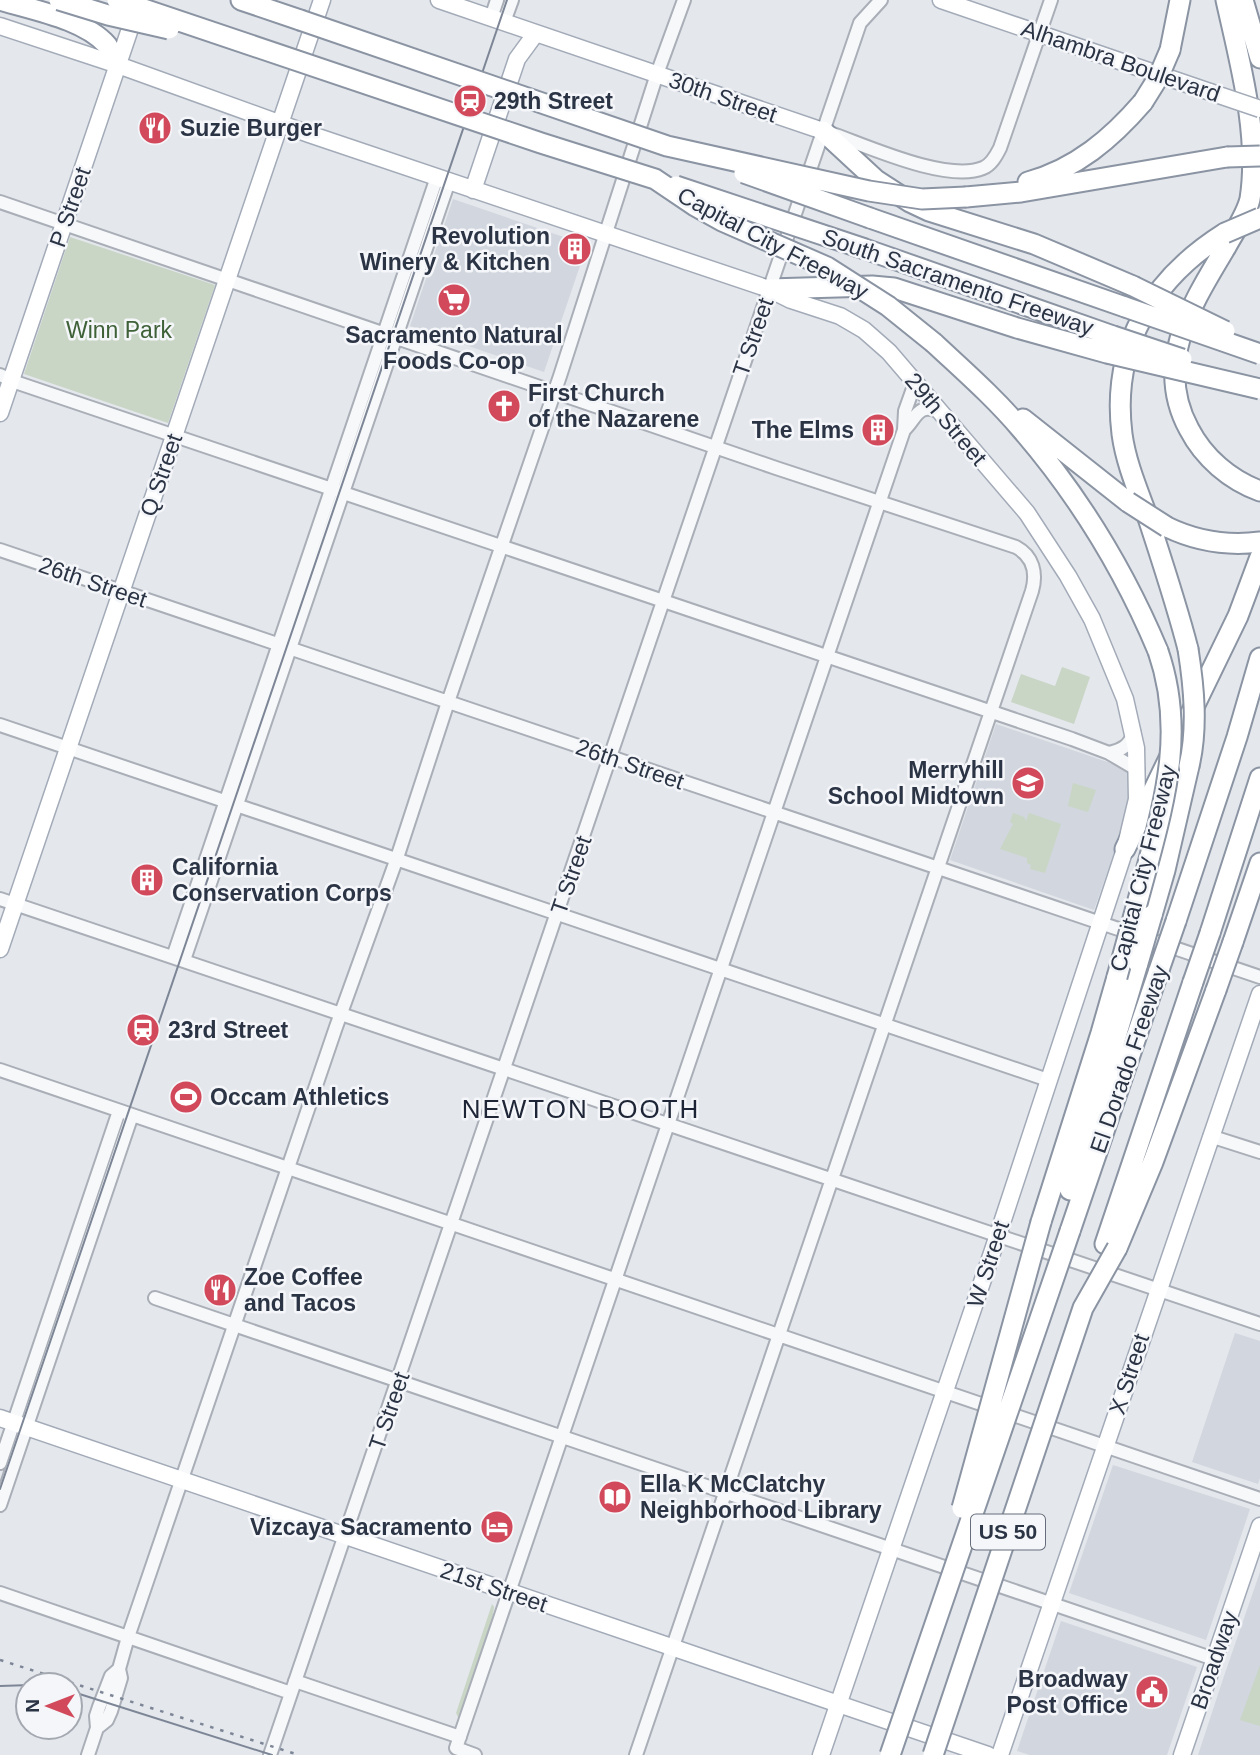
<svg xmlns="http://www.w3.org/2000/svg" width="1260" height="1755" viewBox="0 0 1260 1755" font-family="Arial,sans-serif">
	<style>
		.built { fill: #d2d6de }
		.green { fill: #c9d6c5 }
		.lines { fill: none; stroke-linecap: round; stroke-linejoin: round }
		.minor-casing { stroke: #a9aeb7; stroke-width: 16 }
		.major-casing { stroke: #a3abb8; stroke-width: 19 }
		.highway-casing { stroke: #8b94a3; stroke-width: 23 }
		.minor { stroke: #f7f8fa; stroke-width: 12 }
		.major { stroke: #fff; stroke-width: 16 }
		.highway { stroke: #fff; stroke-width: 19 }
		.tram { stroke: #7d8696; stroke-width: 2 }
		.rail { stroke: #7d8696; stroke-width: 2.5; stroke-dasharray: 3.5 7; stroke-linecap: butt }
		.major-bridge-casing { stroke: #a3abb8; stroke-width: 19; stroke-linecap: butt }
		.highway-bridge-casing { stroke: #8b94a3; stroke-width: 23; stroke-linecap: butt }
		.major-bridge { stroke: #fff; stroke-width: 16 }
		.highway-bridge { stroke: #fff; stroke-width: 19 }
		.labels { text-anchor: middle; stroke-width: 5; stroke-linejoin: round; paint-order: stroke }
		.shield { fill: #f4f6f9; stroke: #676e7b; stroke-width: 2 }
		.shield-label { font-size: 21px; font-weight: bold; fill: #2b3445 }
		.street-label { font-size: 23px; fill: #2b3445; stroke: #f4f6f9 }
		.poi-label { font-size: 23px; font-weight: bold; fill: #2b3445; stroke: #f4f6f9; text-anchor: start }
		.park-label { font-size: 23px; fill: #3f6138; stroke: #f4f6f9 }
		.quarter-label { font-size: 26px; letter-spacing: 2px; fill: #1d2536; stroke: #f4f6f9 }
	</style>
	<rect width="100%" height="100%" fill="#e4e7ec"/>
	<path class="built" d="M453,199L587,245L544,372L410,326Z
		M996,724L1125,768L1132,772L1129,810L1094,910L950,860Z
		M1235,1333L1260,1341V1478L1258,1484L1192,1462Z
		M1113,1465L1250,1509L1206,1640L1069,1593Z
		M1260,1572V1755H1198L1224,1676Z
		M1061,1621L1197,1667L1167,1755H1030L1017,1751Z"/>
	<path class="green" d="M70,237L215,285L168,423L24,374Z
		M1062,667L1090,677L1074,724L1011,702L1021,674L1055,686Z
		M1073,783L1096,790L1088,812L1068,806Z
		M1013,813L1024,817L1026,821L1029,813L1061,824L1045,873L1030,869L1031,865L1027,863V858L1000,849L1013,824L1010,822Z
		M492,1604L494,1607L492,1621L459,1719L456,1713Z
		M1260,1665V1726L1240,1720Z"/>
	<g class="lines">
		<defs>
			<path id="minor" d="M491,18L497,0
				M504,22L512,0
				M830,133C867,146 947,183 983,168C991,165 996,156 1000,148L1051,0
				M0,202L776,468L1016,547C1033,556 1037,573 1032,591L636,1755
				M0,375L18,383L1072,739L1109,753L1138,770
				M904,430C917,418 917,402 940,412
				M0,550L1260,977
				M0,725L1048,1080
				M1109,753C1122,750 1129,746 1134,733
				M0,899L1260,1324
				M173,957L437,177
				M184,960L449,181
				M0,1070L1260,1499
				M1210,1136L1260,1152
				M155,1298L1214,1659
				M0,1463L119,1111
				M0,1505L132,1115
				M0,1593L291,1693
				M295,1681L460,1737
				M97,1728L107,1720L111,1711L121,1678L119,1669L128,1637L336,1027L397,858L448,702L560,376L657,74L684,0
				M88,1755L97,1728L96,1716L99,1707L111,1676L119,1669
				M270,1755L860,23L881,0
				M475,1755L456,1748L904,430L905,411L915,383"/>
			<path id="major" d="M439,0L823,131
				M941,0L1210,92
				M0,26L118,65L309,134L769,289L791,300L840,316L864,330L889,352L1027,513L1068,576L1092,619L1125,699L1136,748L1137,799L1125,849L993,1250L821,1755
				M473,190L517,59L536,33
				M0,413L136,11
				M0,949L322,0
				M0,1418L988,1755
				M1000,1755L1260,994
				M1182,1755L1260,1526"/>
			<path id="highway" d="M0,0C33,10 84,19 107,45C111,51 115,58 118,65
				M241,0L300,20
				M1226,0C1240,63 1260,135 1250,199C1246,216 1234,232 1226,247C1192,304 1153,363 1189,429C1204,458 1230,480 1260,491
				M1243,0L1260,58
				M1170,50L1180,0
				M823,131L876,180L910,202L929,211L1034,244L1133,286
				M1028,182C1076,169 1112,138 1143,102
				M966,197L1021,192L1227,157
				M870,218L1125,307
				M865,249L1113,336
				M769,289L872,286L894,288L1017,328L1107,353
				M934,343C964,371 995,398 1021,429C1079,496 1124,570 1158,651
				M1023,419L1128,502
				M1167,527C1196,541 1228,546 1260,542
				M1188,649C1177,606 1163,564 1149,521C1139,493 1126,464 1122,434C1111,346 1152,279 1225,233
				M1125,849L1238,616L1260,557
				M1152,915L1165,870L1189,766
				M1176,921L1237,737L1260,658
				M1210,933L1260,778
				M1233,942L1260,863
				M1070,1190L1138,963
				M1041,1222L1101,1033L1117,977
				M1070,1231L1159,970
				M1105,1244L1193,982
				M1117,1248L1153,1162L1216,990"/>
		</defs>
		<use href="#minor" class="minor-casing"/>
		<use href="#major" class="major-casing"/>
		<use href="#highway" class="highway-casing"/>
		<use href="#minor" class="minor"/>
		<use href="#major" class="major"/>
		<use href="#highway" class="highway"/>
		<path class="tram" d="M0,1489L507,0
			M0,1686L31,1685
			M70,1691L272,1755"/>
		<path class="rail" d="M0,1660L299,1755"/>
		<defs>
			<path id="major-bridge" d="M1210,92L1260,109"/>
			<path id="highway-bridge" d="M59,0L108,15L169,29
				M117,0L541,143L655,179L695,206L722,221L827,267L888,306L934,343
				M300,20L667,146L869,191L922,199L966,197
				M1143,102L1158,78L1170,50
				M1227,157L1260,156
				M744,173L870,218
				M676,186L865,249
				M1225,233L1260,218
				M1133,286L1225,331
				M1125,307L1260,354
				M1113,336L1182,359
				M1107,353L1260,389
				M1128,502L1167,527
				M1188,649C1194,687 1198,728 1189,766
				M1138,963L1152,915
				M1159,970L1176,921
				M1117,977C1127,940 1137,904 1147,867C1167,793 1184,726 1158,651
				M1193,982L1210,933
				M1216,990L1233,942
				M962,1508L1041,1222
				M890,1755L1070,1231
				M933,1755L1083,1308L1117,1248"/>
		</defs>
		<use href="#major-bridge" class="major-bridge-casing"/>
		<use href="#highway-bridge" class="highway-bridge-casing"/>
		<use href="#major-bridge" class="major-bridge"/>
		<use href="#highway-bridge" class="highway-bridge"/>
	</g>
	<defs>
		<symbol id="station-disc" viewBox="-11 -11 22 22"><circle r="9.5" fill="#d1495b" stroke="#f4f6f9"/><path d="M-3-6H3Q5-6 5-4V2Q5 4 3 4L4.5 6H3L1.5 4h-3L-3 6H-4.5L-3 4Q-5 4-5 2V-4Q-5-6-3-6ZM-3.5-4v3h7v-3ZM-3.5 1v1.5H-2V1ZM2 1v1.5H3.5V1Z" fill="#fff"/></symbol>
		<symbol id="restaurant-disc" viewBox="-11 -11 22 22"><circle r="9.5" fill="#d1495b" stroke="#f4f6f9"/><path d="M-5-6h1v4h1v-4h1v4h1v-4h1v5L-1.5 .5V6h-2V.5L-5-1ZM5-6V6H3V1.5H1.5Q1.5-4 5-6Z" fill="#fff"/></symbol>
		<symbol id="building-disc" viewBox="-11 -11 22 22"><circle r="9.5" fill="#d1495b" stroke="#f4f6f9"/><path d="M-4-6H4V6H1V3H-1V6H-4ZM-2.5-4.3h1.7v1.8h-1.7ZM.8-4.3h1.7v1.8H.8ZM-2.5-1h1.7V.8h-1.7ZM.8-1h1.7V.8H.8Z" fill="#fff"/></symbol>
		<symbol id="supermarket-disc" viewBox="-11 -11 22 22"><circle r="9.5" fill="#d1495b" stroke="#f4f6f9"/><path d="M-6-5.5h2.5l.6 2H6L4.5 2H-2.5L-4.4-4H-6ZM-1.5 3.2a1.3 1.3 0 1 0 .1 0ZM3 3.2a1.3 1.3 0 1 0 .1 0Z" fill="#fff"/></symbol>
		<symbol id="church-disc" viewBox="-11 -11 22 22"><circle r="9.5" fill="#d1495b" stroke="#f4f6f9"/><path d="M-1.2-6h2.4v3.5h3.3v2.4h-3.3V6h-2.4V-.1h-3.3v-2.4h3.3Z" fill="#fff"/></symbol>
		<symbol id="school-disc" viewBox="-11 -11 22 22"><circle r="9.5" fill="#d1495b" stroke="#f4f6f9"/><path d="M0-5L7-2L0 1L-7-2ZM-4 1L0 2.5L4 1V4Q0 6-4 4Z" fill="#fff"/></symbol>
		<symbol id="stadium-disc" viewBox="-11 -11 22 22"><circle r="9.5" fill="#d1495b" stroke="#f4f6f9"/><path d="M0-5a6.5 5 0 1 0 0 10a6.5 5 0 1 0 0-10ZM-3.5-1.8h7v3.6h-7Z" fill="#fff"/></symbol>
		<symbol id="library-disc" viewBox="-11 -11 22 22"><circle r="9.5" fill="#d1495b" stroke="#f4f6f9"/><path d="M-6-4Q-3-5.5-.7-3.5V5Q-3 3-6 4ZM6-4Q3-5.5 .7-3.5V5Q3 3 6 4Z" fill="#fff"/></symbol>
		<symbol id="hotel-disc" viewBox="-11 -11 22 22"><circle r="9.5" fill="#d1495b" stroke="#f4f6f9"/><path d="M-6-4.5h1.5V1H6V5H4.5V3h-9V5H-6ZM-4 0a1.8 1.8 0 1 1 3.6 0ZM.5 0V-2.5h3Q6-2.5 6 0Z" fill="#fff"/></symbol>
		<symbol id="civic-disc" viewBox="-11 -11 22 22"><circle r="9.5" fill="#d1495b" stroke="#f4f6f9"/><path d="M-.6-6.5H3V-4.5H.6V-3L4-1V1h2V6H-6V1h2V-1L-.6-3ZM-1.2 2.5V6h2.4V2.5Z" fill="#fff"/></symbol>
	</defs>
	<g fill-rule="evenodd">
		<use href="#station-disc" x="451" y="82" width="38" height="38"/>
		<use href="#restaurant-disc" x="136" y="109" width="38" height="38"/>
		<use href="#building-disc" x="556" y="230" width="38" height="38"/>
		<use href="#supermarket-disc" x="435" y="281" width="38" height="38"/>
		<use href="#church-disc" x="485" y="387" width="38" height="38"/>
		<use href="#building-disc" x="859" y="411" width="38" height="38"/>
		<use href="#school-disc" x="1009" y="764" width="38" height="38"/>
		<use href="#building-disc" x="128" y="861" width="38" height="38"/>
		<use href="#station-disc" x="124" y="1011" width="38" height="38"/>
		<use href="#stadium-disc" x="167" y="1078" width="38" height="38"/>
		<use href="#restaurant-disc" x="201" y="1271" width="38" height="38"/>
		<use href="#library-disc" x="596" y="1478" width="38" height="38"/>
		<use href="#hotel-disc" x="478" y="1508" width="38" height="38"/>
		<use href="#civic-disc" x="1133" y="1673" width="38" height="38"/>
	</g>
	<g class="labels">
		<rect class="shield" x="971" y="1514.5" width="74" height="35" rx="5"/>
		<g class="shield-label">
			<text x="1008" y="1539">US 50</text>
		</g>
		<g class="street-label">
			<text transform="translate(1121 61) rotate(19)" y="8">Alhambra Boulevard</text>
			<text transform="translate(723 97) rotate(19)" y="8">30th Street</text>
			<text transform="translate(70 207) rotate(-71)" y="8">P Street</text>
			<text transform="translate(773 243) rotate(28)" y="8">Capital City Freeway</text>
			<text transform="translate(958 282) rotate(19)" y="8">South Sacramento Freeway</text>
			<text transform="translate(753 337) rotate(-71)" y="8">T Street</text>
			<text transform="translate(946 419) rotate(50)" y="8">29th Street</text>
			<text transform="translate(161 475) rotate(-71)" y="8">Q Street</text>
			<text transform="translate(93 582) rotate(19)" y="8">26th Street</text>
			<text transform="translate(630 764) rotate(19)" y="8">26th Street</text>
			<text transform="translate(1143 868) rotate(-76)" y="8">Capital City Freeway</text>
			<text transform="translate(571 875) rotate(-71)" y="8">T Street</text>
			<text transform="translate(1129 1059) rotate(-71)" y="8">El Dorado Freeway</text>
			<text transform="translate(988 1264) rotate(-72)" y="8">W Street</text>
			<text transform="translate(1129 1374) rotate(-72)" y="8">X Street</text>
			<text transform="translate(389 1411) rotate(-71)" y="8">T Street</text>
			<text transform="translate(494 1587) rotate(19)" y="8">21st Street</text>
			<text transform="translate(1214 1660) rotate(-71)" y="8">Broadway</text>
		</g>
		<g class="poi-label">
			<text x="494" y="109">29th Street</text>
			<text x="180" y="136">Suzie Burger</text>
			<text x="550" y="244" text-anchor="end">Revolution<tspan x="550" dy="26">Winery &amp; Kitchen</tspan></text>
			<text x="454" y="343" text-anchor="middle">Sacramento Natural<tspan x="454" dy="26">Foods Co-op</tspan></text>
			<text x="528" y="401">First Church<tspan x="528" dy="26">of the Nazarene</tspan></text>
			<text x="854" y="438" text-anchor="end">The Elms</text>
			<text x="1004" y="778" text-anchor="end">Merryhill<tspan x="1004" dy="26">School Midtown</tspan></text>
			<text x="172" y="875">California<tspan x="172" dy="26">Conservation Corps</tspan></text>
			<text x="168" y="1038">23rd Street</text>
			<text x="210" y="1105">Occam Athletics</text>
			<text x="244" y="1285">Zoe Coffee<tspan x="244" dy="26">and Tacos</tspan></text>
			<text x="640" y="1492">Ella K McClatchy<tspan x="640" dy="26">Neighborhood Library</tspan></text>
			<text x="472" y="1535" text-anchor="end">Vizcaya Sacramento</text>
			<text x="1128" y="1687" text-anchor="end">Broadway<tspan x="1128" dy="26">Post Office</tspan></text>
		</g>
		<g class="park-label">
			<text x="119" y="338">Winn Park</text>
		</g>
		<g class="quarter-label">
			<text x="581" y="1118">NEWTON BOOTH</text>
		</g>
	</g>
	<g transform="translate(49 1706) rotate(270)"><circle r="33" fill="#f4f6f9" stroke="#a4a8b1" stroke-width="2"/>
	<path d="M0-5L12 26L0 18L-12 26Z" fill="#d1495b"/>
	<text y="-10" font-size="19" font-weight="bold" text-anchor="middle" fill="#2b3445">N</text>
	</g>
</svg>
